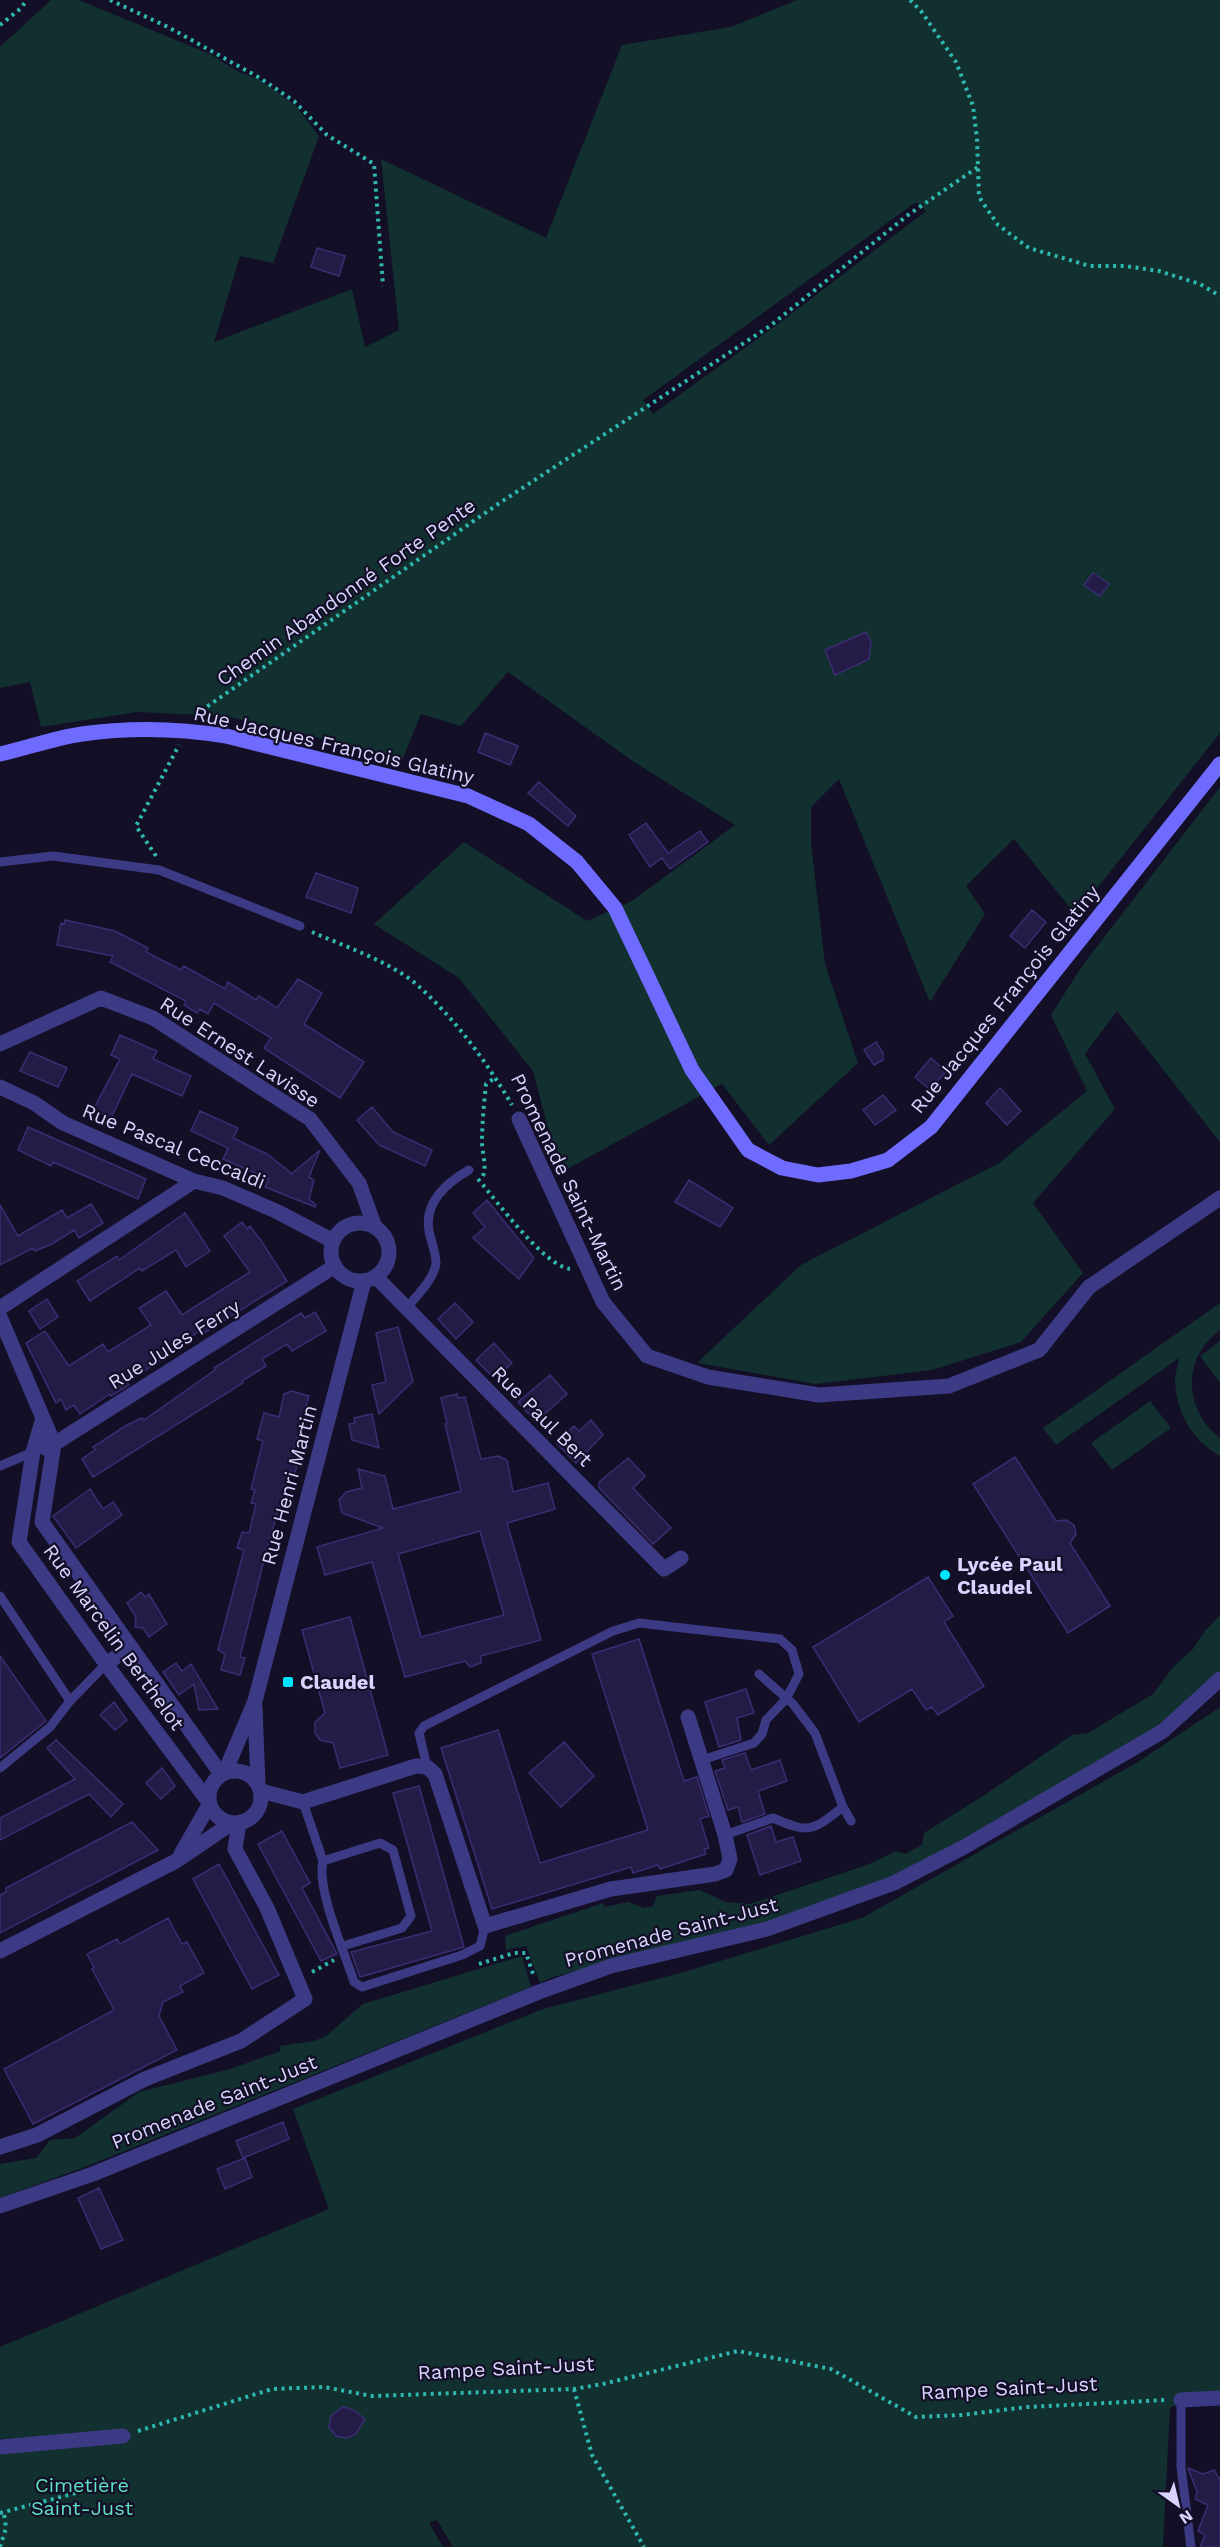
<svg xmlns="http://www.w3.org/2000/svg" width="1220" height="2547" viewBox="0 0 1220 2547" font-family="'Work Sans',sans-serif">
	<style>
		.green { fill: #12302f; fill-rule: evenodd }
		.building { fill: #241b47; stroke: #3b2d73; stroke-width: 1.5; fill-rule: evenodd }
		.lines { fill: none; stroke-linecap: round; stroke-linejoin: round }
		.path { stroke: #2fb8b0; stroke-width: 4; stroke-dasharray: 3 4.5; stroke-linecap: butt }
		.service { stroke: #3d3a85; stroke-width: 9 }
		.minor { stroke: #3d3a85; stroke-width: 15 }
		.tertiary { stroke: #3d3a85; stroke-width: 15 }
		.secondary { stroke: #6f6bff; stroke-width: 15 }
		.poi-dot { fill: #00e5ff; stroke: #130f26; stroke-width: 2 }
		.labels { text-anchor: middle; stroke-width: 4.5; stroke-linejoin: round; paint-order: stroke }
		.street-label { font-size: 20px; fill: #d9d4ff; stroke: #130f26 }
		.poi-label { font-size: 20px; font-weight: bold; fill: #d9d4ff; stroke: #130f26; text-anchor: start }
		.park-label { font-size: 20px; fill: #5fe0c0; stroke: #130f26 }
	</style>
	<rect width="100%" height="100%" fill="#130f26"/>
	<path class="green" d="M51,0H79L212,55L237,71L260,80L295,105L319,136L273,263L240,256L214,342L352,289L365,347L399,330L381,159L546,238L622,45L731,27L797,0H1220V733L1076,915L1014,839L966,886L985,914L930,1002L839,779L811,807V843L825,964L858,1063L769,1145L722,1084L560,1173L533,1071L459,978L374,924L464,842L587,921L632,901L735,825L634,762L508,672L461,726L421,714L403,758L225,716L137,712L41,727L30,682L0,688V47ZM916,202L926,211L778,324L653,414L643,400Z
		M1220,787V1142L1117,1011L1085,1054L1115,1109L1033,1203L1083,1273L1021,1342L932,1370L816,1384L697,1363L801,1265L999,1163L1087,1091L1051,1015L1082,966Z
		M1220,1303V1330C1182,1358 1183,1409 1220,1438V1456C1192,1440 1177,1414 1175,1381C1175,1374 1178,1365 1179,1358L1056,1445L1043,1428Z
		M1220,1341V1383L1200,1356Z
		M1150,1401L1171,1428L1112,1470L1091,1443Z
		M1220,1615V1670L1152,1731L889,1881L770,1925L630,1956L553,1977L540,1983L526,1946L506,1950L505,1936L603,1903L604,1907L628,1902L644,1908L653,1906L657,1896L699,1890L726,1902L750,1904L867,1865L896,1851L905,1854L922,1845L924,1833L989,1792L1072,1735L1088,1733L1153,1694L1173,1667L1193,1649L1205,1631Z
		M1220,1707V2394L1170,2407L1163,2547H453L437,2520L429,2523L443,2547H0V2454L118,2432L0,2439V2347L329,2209L293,2109L543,2009L684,1972L862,1918L1138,1762Z
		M522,1956L531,1987L85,2167L0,2198V2164L36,2158L50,2140L75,2138L139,2092L230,2069L281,2051L279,2046L314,2041L326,2036L363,2004Z"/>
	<path class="building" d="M317,248L345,256L339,276L311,267Z
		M1093,573L1109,584L1100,596L1084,585Z
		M866,632L871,642L869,659L835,675L825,650Z
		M485,733L518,746L510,765L478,752Z
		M539,782L576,816L568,826L528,793Z
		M646,823L668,853L700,831L708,842L670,869L662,858L650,867L629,835Z
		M316,873L358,888L351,913L306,897Z
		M1032,910L1046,922L1025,948L1010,936Z
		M65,920L115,931L148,948L146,952L181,970L184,966L225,989L228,982L256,1000L259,996L277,1008L298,979L322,993L304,1024L364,1062L340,1098L264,1048L271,1038L214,1003L208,1014L200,1009L197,1013L184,1005L186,1001L110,962L113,956L57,945L61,923L64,924Z
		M120,1035L157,1051L153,1059L191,1076L182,1096L132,1074L111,1118L93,1110L120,1059L111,1055Z
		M876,1042L883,1053V1060L874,1065L864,1050Z
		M30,1052L67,1068L58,1087L20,1071Z
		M931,1058L946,1071L930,1090L915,1077Z
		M1000,1088L1021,1111L1007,1125L986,1103Z
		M883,1095L896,1110L875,1125L863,1110Z
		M372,1107L393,1132L432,1150L425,1166L379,1145L357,1120Z
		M200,1111L238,1128L233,1138L267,1154L291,1173L290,1175L320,1150L309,1177L314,1180L309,1199L316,1205L315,1207L265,1187L269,1179L223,1159L228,1148L191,1131Z
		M28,1127L146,1179L138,1199L53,1162L51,1166L18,1150Z
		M689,1180L733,1208L720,1227L675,1202Z
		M487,1200L534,1258L519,1279L473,1238L485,1227L473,1213Z
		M91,1204L103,1223L79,1238L74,1230L52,1244L35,1251L33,1248L0,1265V1205L18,1236L62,1210L67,1218Z
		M185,1213L210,1251L186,1267L176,1250L142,1271L140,1268L90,1301L77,1281L117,1256L119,1260Z
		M242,1222L247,1229L250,1226L262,1242L287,1281L204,1333L201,1330L176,1346L169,1352L170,1354L127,1382L129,1385L111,1396L110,1394L80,1414L74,1405L66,1410L61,1399L56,1403L26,1343L45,1331L69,1366L103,1344L108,1352L151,1325L139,1308L166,1291L182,1315L250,1272L224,1236Z
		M47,1299L58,1317L40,1329L29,1311Z
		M455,1303L473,1322L456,1339L438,1319Z
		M315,1312L326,1331L292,1351L287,1344L262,1359L266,1366L242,1381L243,1383L93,1477L82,1459L95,1450L93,1447L127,1425L142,1418L144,1420L215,1370L214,1368L301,1313L305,1318Z
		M398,1327L413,1381L379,1414L372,1385L386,1382L376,1333Z
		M494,1343L512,1363L498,1376H492L476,1360Z
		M550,1375L567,1394L536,1422L518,1402Z
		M292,1391L309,1396L293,1453L299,1455L295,1473L289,1471L264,1560L240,1657L245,1658L240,1675L221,1670L225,1654L218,1650L244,1550L237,1548L242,1532L249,1533L256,1504L251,1503L255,1490L251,1489L263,1441L257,1439L264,1413L279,1417L284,1394Z
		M457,1394L458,1398L465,1397L481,1459L498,1456L507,1460L513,1492L548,1483L555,1509L507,1523L541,1640L481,1656V1663L470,1667L465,1661L405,1677L372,1562L325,1575L317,1547L383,1528L342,1513L339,1500L346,1492L362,1488L358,1469L385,1476L393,1509L461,1491L445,1424L447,1423L441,1398ZM480,1531L504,1615L421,1637L398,1554Z
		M372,1414L379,1448L352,1440L349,1424L355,1423L354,1418Z
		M591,1420L603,1435L576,1463L556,1443L574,1426L579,1431Z
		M1015,1457L1056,1521L1066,1520L1074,1525L1076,1534L1070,1543L1110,1606L1068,1633L973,1484Z
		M628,1458L645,1476L633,1488L671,1528L653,1544L599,1488V1482Z
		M90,1489L103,1509L113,1502L122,1515L76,1548L53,1516Z
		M928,1577L953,1616L944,1622L984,1686L938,1715L932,1707L926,1710L912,1689L859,1722L813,1647Z
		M141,1592L145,1597L149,1594L167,1624L149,1637L143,1628L135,1627L136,1617L127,1603Z
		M350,1617L388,1755L340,1768L333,1743L320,1740L315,1733V1722L325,1713L302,1630Z
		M639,1639L684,1781L697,1777L709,1816L700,1819L709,1848L704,1849L706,1854L660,1869L658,1865L633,1873L631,1867L492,1909L441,1748L498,1730L540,1863L648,1830L592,1654Z
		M0,1656L46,1721L0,1758Z
		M176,1663L182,1671L191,1664L218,1709L199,1710L194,1684L179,1695L163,1672Z
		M746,1689L754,1713L737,1718L741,1740L719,1747L705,1702Z
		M114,1702L127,1720L115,1730L100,1715Z
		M56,1740L123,1804L111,1817L89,1794L0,1840V1818L75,1779L47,1748Z
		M564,1742L594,1776L561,1807L529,1773Z
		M745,1753L751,1770L780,1760L787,1781L758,1791L765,1814L742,1822L738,1807L728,1810L715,1771L725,1768L722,1760Z
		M162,1768L175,1786L161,1799L146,1783Z
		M419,1786L464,1947L360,1977L351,1952L432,1931L393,1793Z
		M132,1822L158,1850L0,1933V1895L6,1892V1888Z
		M771,1826L776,1842L793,1837L801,1861L760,1875L747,1835Z
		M282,1831L310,1883L302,1888L337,1954L321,1961L258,1844Z
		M219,1864L279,1975L252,1989L193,1879Z
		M168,1918L182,1944L187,1942L204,1973L180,1986L183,1992L163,2002L159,2016L177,2050L33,2124L4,2069L114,2010L92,1969L94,1967L87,1954L117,1939L120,1944Z
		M283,2122L289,2139L243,2158L236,2141Z
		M245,2158L252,2177L225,2189L217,2169Z
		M99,2188L123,2240L101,2249L78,2198Z
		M343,2407L353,2410L365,2419L356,2434L347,2438L336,2436L329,2427L331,2416Z
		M1188,2468L1203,2474L1214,2470L1219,2479L1220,2477V2547H1200L1205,2535L1198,2531L1208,2505L1195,2499L1197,2492Z"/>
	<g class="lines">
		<path class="path" d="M110,0L168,27L260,78L294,101L327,135L374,164L383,286
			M910,0L921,11L956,62L973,106L977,139L979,197L998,225L1029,248L1090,266H1125L1159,271L1200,284L1220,296
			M0,25L20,9L27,0
			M195,715L498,504L770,326L908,215L978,167
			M156,856L136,826L179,745
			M312,932C346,947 386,960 415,983C454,1017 486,1061 512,1105
			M483,1176C487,1166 482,1153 482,1142C482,1123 484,1104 486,1084L495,1078
			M478,1179C497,1201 543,1265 570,1269
			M479,1964L514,1953H526L534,1977
			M312,1972L334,1960
			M574,2389L592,2455L644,2547
			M138,2431L272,2389L324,2387L372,2396L574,2389L603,2384L738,2351L831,2369L916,2417L962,2415L1027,2407L1166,2400
			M0,2513L125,2480
			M0,2547L6,2528L4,2514"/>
		<path class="service" d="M0,862L53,856L159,870L300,926
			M406,1309C416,1296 434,1280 436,1263C436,1253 431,1241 429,1231C424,1203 446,1183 469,1170
			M0,1466L33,1452
			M0,1596L70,1701
			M759,1674L793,1704L815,1733L843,1807L851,1821
			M427,1767L419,1733L424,1726L613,1631L639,1623L780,1639L792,1650L799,1674L786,1699L766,1720L762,1734L754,1743L702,1760
			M0,1768L50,1727L70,1701L106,1664
			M303,1802L323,1861C316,1889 345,1953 354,1982L362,1987L462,1955L480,1946L485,1926
			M725,1835L773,1818C810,1834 812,1831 843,1807
			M323,1861L380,1843L393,1850L411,1916L402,1928L343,1946
			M1181,2400V2467L1191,2547"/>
		<path class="minor" d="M0,1044L101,998L153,1018L310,1119L359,1183L375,1227
			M519,1119L603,1302L647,1356L708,1377L819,1395L949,1386L1039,1350L1089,1287L1220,1198
			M376,1277L664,1569L681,1558
			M0,1308L194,1181
			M0,1317L54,1444L42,1522L221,1774
			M43,1418L33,1452L19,1542L106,1664L208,1801
			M45,1448L54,1444L335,1266
			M106,1664L130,1647
			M261,1791L303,1802L416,1766L427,1767L435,1774L485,1926L611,1889L715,1874L726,1870L730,1859L725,1835L688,1717
			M0,2147L37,2135L145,2079L241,2041L305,1999L267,1908L235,1849L239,1823
			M0,2206L93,2174L539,1992L611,1966L767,1929L894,1883L964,1847L1163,1731L1220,1679
			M1181,2400L1220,2398
			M0,2447L123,2436"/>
		<path class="tertiary" d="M0,1087L34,1103L63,1123L194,1181L223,1188L278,1212L333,1241
			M331 1252a29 29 0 1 1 58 0a29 29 0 1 1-58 0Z
			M255,1707L258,1784
			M209 1797a26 26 0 1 1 52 0a26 26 0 1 1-52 0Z
			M225,1772L255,1701L364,1281
			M181,1854L209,1805
			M0,1951L176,1861L232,1823"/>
		<path class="secondary" d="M0,754C27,748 54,738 82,734C131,727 177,728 226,736L468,796L529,824L577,862L615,908L692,1070L748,1150L782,1168L818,1175L851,1171L888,1160L931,1127L1220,764"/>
	</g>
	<g class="poi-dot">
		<circle cx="945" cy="1575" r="6"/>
		<rect x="282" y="1676" width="12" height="12" rx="3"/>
	</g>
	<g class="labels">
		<g class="street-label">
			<text transform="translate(346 592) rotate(-35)" y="7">Chemin Abandonné Forte Pente</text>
			<text transform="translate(334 745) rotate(13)" y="7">Rue Jacques François Glatiny</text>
			<text transform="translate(1005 999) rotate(-51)" y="7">Rue Jacques François Glatiny</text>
			<text transform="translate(240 1052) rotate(33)" y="7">Rue Ernest Lavisse</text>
			<text transform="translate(174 1146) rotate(22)" y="7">Rue Pascal Ceccaldi</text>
			<text transform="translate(569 1182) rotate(64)" y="7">Promenade Saint-Martin</text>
			<text transform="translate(174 1344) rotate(-32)" y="7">Rue Jules Ferry</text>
			<text transform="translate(542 1416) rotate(45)" y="7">Rue Paul Bert</text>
			<text transform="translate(289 1485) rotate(-75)" y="7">Rue Henri Martin</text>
			<text transform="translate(114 1637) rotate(54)" y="7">Rue Marcelin Berthelot</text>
			<text transform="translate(671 1932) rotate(-15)" y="7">Promenade Saint-Just</text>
			<text transform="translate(214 2102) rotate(-22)" y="7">Promenade Saint-Just</text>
			<text transform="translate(506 2368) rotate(-3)" y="7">Rampe Saint-Just</text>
			<text transform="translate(1009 2388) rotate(-3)" y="7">Rampe Saint-Just</text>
		</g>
		<g class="poi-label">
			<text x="957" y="1571">Lycée Paul<tspan x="957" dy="23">Claudel</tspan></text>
			<text x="300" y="1689">Claudel</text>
		</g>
		<g class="park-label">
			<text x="82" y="2492">Cimetière<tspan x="82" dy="23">Saint-Just</tspan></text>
		</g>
	</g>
	<g transform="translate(1178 2505) rotate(146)" stroke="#130f26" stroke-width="4.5" paint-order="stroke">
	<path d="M0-4.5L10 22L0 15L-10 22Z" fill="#d9d4ff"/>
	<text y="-9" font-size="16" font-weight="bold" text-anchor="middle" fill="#d9d4ff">N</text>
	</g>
</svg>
